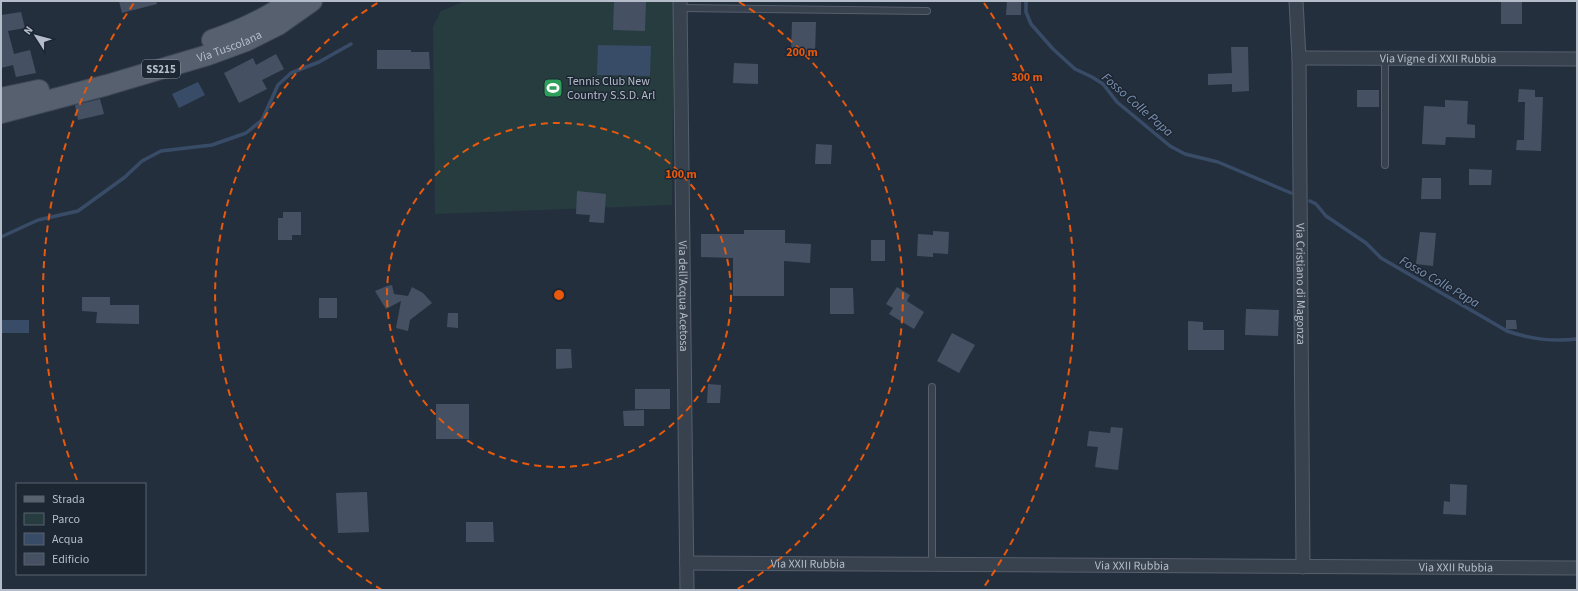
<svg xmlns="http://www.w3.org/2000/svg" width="1578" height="591" viewBox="0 0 1578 591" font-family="'Source Sans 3',sans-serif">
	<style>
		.green { fill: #263c3f }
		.water { fill: #394c67 }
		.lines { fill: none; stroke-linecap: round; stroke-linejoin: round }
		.stream { stroke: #394c67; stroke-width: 3.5 }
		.building { fill: #455162 }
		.service-casing { stroke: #565f6c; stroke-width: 8 }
		.minor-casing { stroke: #565f6c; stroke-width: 15 }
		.primary-casing { stroke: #414a57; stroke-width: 22 }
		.service { stroke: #38414e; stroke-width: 6 }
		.minor { stroke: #38414e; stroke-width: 13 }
		.primary { stroke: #56606e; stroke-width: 20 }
		.ring { fill: none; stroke: #e8590c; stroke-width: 2; stroke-dasharray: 7 5 }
		.labels { text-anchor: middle; stroke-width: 3; stroke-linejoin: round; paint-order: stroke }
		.shield { fill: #1d2633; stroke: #878f9c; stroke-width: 1 }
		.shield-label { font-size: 11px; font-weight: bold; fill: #b4bcc9 }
		.street-label { font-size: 12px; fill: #b4bcc9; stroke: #1d2633 }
		.poi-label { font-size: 12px; fill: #b4bcc9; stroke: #1d2633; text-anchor: start }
		.water-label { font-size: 13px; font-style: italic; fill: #7c92b1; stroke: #1d2633 }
		.centre { fill: #e8590c; stroke: #1d2633; stroke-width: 2 }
		.ring-label { font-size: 12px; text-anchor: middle; font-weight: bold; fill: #e8590c; stroke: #1d2633; stroke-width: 3; stroke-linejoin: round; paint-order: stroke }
	</style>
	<rect width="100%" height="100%" fill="#242f3e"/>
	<path class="green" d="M465,1H674L672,205L435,214L433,27L441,11Z"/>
	<path class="water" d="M598,45L651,46L650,76L597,75Z
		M198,82L205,95L179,108L172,94Z
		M1,320H29V333H1Z"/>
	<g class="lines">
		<path class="stream" d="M1026,1V12L1031,24L1053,49L1075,69L1092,77L1103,84L1117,102L1170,146L1185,154L1218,162L1291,193
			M1310,201L1316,204L1326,216L1366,243L1381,258L1507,331C1530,339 1552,342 1577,339
			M1,237L38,220L78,211L125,177L142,161L161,151L212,145L246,133L262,120L278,85L291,73L319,62L351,44"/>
	</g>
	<path class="building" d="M119,1H156L157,4L122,13Z
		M614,1H646L645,31L613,30Z
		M1007,1H1021V15H1006Z
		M1501,1H1522V24H1501Z
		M21,12L25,28L8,31L14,54L30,50L36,73L16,77L13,65L1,68V15Z
		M792,22H816L815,54H791Z
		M1231,47H1248L1249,91L1232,92V84L1208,85V74L1232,73Z
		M377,50H411V52H429L430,69H377Z
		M276,54L284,69L262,80L267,89L239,103L224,73L253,58L256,65Z
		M734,63L758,64V84L733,83Z
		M1519,89L1535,90V97H1543L1541,151L1516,150L1517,140H1524L1525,102H1518Z
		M1357,90H1379V107H1357Z
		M100,99L104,114L78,120L75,105Z
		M1445,100L1468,101L1467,124L1475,125V138L1446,137L1445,145L1422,144L1424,106L1445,107Z
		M816,144L832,145L831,164H815Z
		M1469,169L1492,170L1491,185H1469Z
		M1422,178H1441V199H1421Z
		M577,191L606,194L604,223L589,222L590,215L576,214Z
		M283,212H301V235H292V240H278V218H283Z
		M744,230H785V243L811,244L810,263L784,261V296H733V258L701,257V234H744Z
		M933,231L949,232L948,254L933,253V257L917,256L918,234L933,235Z
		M1420,232L1436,233L1433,266L1416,264Z
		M871,240H885V261H871Z
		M392,285L394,294L408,296L412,287L423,293L432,303L410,320L408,331L396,328L401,301L386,309L375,291L387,286Z
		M897,287L910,295L907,301L924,312L914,329L889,314L893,308L886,304Z
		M830,288H853L854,314H830Z
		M82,297H110V305H139V324L96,323L97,312L82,311Z
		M319,298H337V318H319Z
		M1246,309L1279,310L1278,336L1245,335Z
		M448,313H458V328L447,327Z
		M1506,320H1516L1517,329H1506Z
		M1188,321L1203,322V330H1224V350H1188Z
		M952,333L975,345L959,373L937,361Z
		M556,349H571L572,368L556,369Z
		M708,384L721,385L720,403H707Z
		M635,389H670V409H635Z
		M436,404H469V439H436Z
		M644,410V426H624L623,411Z
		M1111,427L1123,428L1118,470L1095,467L1098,447L1087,446L1089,431L1110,433Z
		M1450,484L1467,485L1466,515L1443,514L1444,501L1450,502Z
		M367,492L369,532L338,533L336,493Z
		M466,522H493L494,542H466Z"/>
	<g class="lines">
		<defs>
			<path id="service" d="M680,8L927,11
				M1385,58V165
				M932,564V387"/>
			<g id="minor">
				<path id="s1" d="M680,1L687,590"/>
				<path id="s2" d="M1296,1L1299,58L1303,567"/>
				<path id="s3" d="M1299,58L1577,59"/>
				<path id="s4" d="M687,563L1577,568"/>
			</g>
			<g id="primary">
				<path d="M212,40C238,31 266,19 289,2"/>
				<path d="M1,98L39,90"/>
				<path id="s5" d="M1,113L107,85L208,55L246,41L278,25L312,1"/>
			</g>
		</defs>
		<use href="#service" class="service-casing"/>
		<use href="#minor" class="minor-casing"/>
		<use href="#primary" class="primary-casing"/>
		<use href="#service" class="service"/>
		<use href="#minor" class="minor"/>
		<use href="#primary" class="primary"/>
	</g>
	<g class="ring">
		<circle cx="559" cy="295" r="172"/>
		<path d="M382 590A344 344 0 0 1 379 2M739 2A344 344 0 0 1 736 590"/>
		<path d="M77 480A516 516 0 0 1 134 3M984 3A516 516 0 0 1 984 587"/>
	</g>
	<defs>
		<symbol id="stadium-square" viewBox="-11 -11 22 22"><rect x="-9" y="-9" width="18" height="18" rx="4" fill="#2e9e5b" stroke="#1d2633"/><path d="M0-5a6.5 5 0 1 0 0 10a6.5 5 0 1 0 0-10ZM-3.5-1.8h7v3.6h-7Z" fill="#fff"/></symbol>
	</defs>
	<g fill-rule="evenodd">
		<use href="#stadium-square" x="542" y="77" width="22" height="22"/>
	</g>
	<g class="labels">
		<rect class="shield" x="142" y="60" width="38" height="18" rx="3"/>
		<g class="shield-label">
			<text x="161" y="73">SS215</text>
		</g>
		<g class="street-label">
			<text dy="4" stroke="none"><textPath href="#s5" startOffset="238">Via Tuscolana</textPath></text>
			<text dy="4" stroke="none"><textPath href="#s3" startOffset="139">Via Vigne di XXII Rubbia</textPath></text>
			<text dy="4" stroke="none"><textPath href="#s2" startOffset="283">Via Cristiano di Magonza</textPath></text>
			<text dy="4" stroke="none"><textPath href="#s1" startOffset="295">Via dell'Acqua Acetosa</textPath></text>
			<text dy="4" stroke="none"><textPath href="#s4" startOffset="121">Via XXII Rubbia</textPath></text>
			<text dy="4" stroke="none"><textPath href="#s4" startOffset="445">Via XXII Rubbia</textPath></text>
			<text dy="4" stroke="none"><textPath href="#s4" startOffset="769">Via XXII Rubbia</textPath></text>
		</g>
		<g class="poi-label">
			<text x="567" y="85">Tennis Club New<tspan x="567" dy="14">Country S.S.D. Arl</tspan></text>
		</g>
		<g class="water-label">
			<text transform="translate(1138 104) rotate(41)" y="5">Fosso Colle Papa</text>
			<text transform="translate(1440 281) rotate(30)" y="5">Fosso Colle Papa</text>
		</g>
	</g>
	<circle cx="559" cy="295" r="6" class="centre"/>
	<g class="ring-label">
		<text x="802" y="56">200 m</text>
		<text x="1027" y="81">300 m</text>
		<text x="681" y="178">100 m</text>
	</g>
	<rect width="1578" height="591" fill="none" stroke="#b4bcc9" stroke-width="4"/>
	<rect x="16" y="483" width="130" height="92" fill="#1d2633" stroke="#59626f"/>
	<rect x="24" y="496" width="20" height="6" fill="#56606e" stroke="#59626f"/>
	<text x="52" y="503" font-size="12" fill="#b4bcc9">Strada</text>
	<rect x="24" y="513" width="20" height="12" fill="#263c3f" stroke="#59626f"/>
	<text x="52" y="523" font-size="12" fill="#b4bcc9">Parco</text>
	<rect x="24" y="533" width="20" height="12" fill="#394c67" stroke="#59626f"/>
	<text x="52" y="543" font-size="12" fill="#b4bcc9">Acqua</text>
	<rect x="24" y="553" width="20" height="12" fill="#455162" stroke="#59626f"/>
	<text x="52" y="563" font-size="12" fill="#b4bcc9">Edificio</text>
	<g transform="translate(36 36) rotate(306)" stroke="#1d2633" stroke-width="3" paint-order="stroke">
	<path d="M0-3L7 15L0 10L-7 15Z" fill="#b4bcc9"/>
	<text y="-6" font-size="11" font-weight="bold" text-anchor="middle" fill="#b4bcc9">N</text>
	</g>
</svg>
